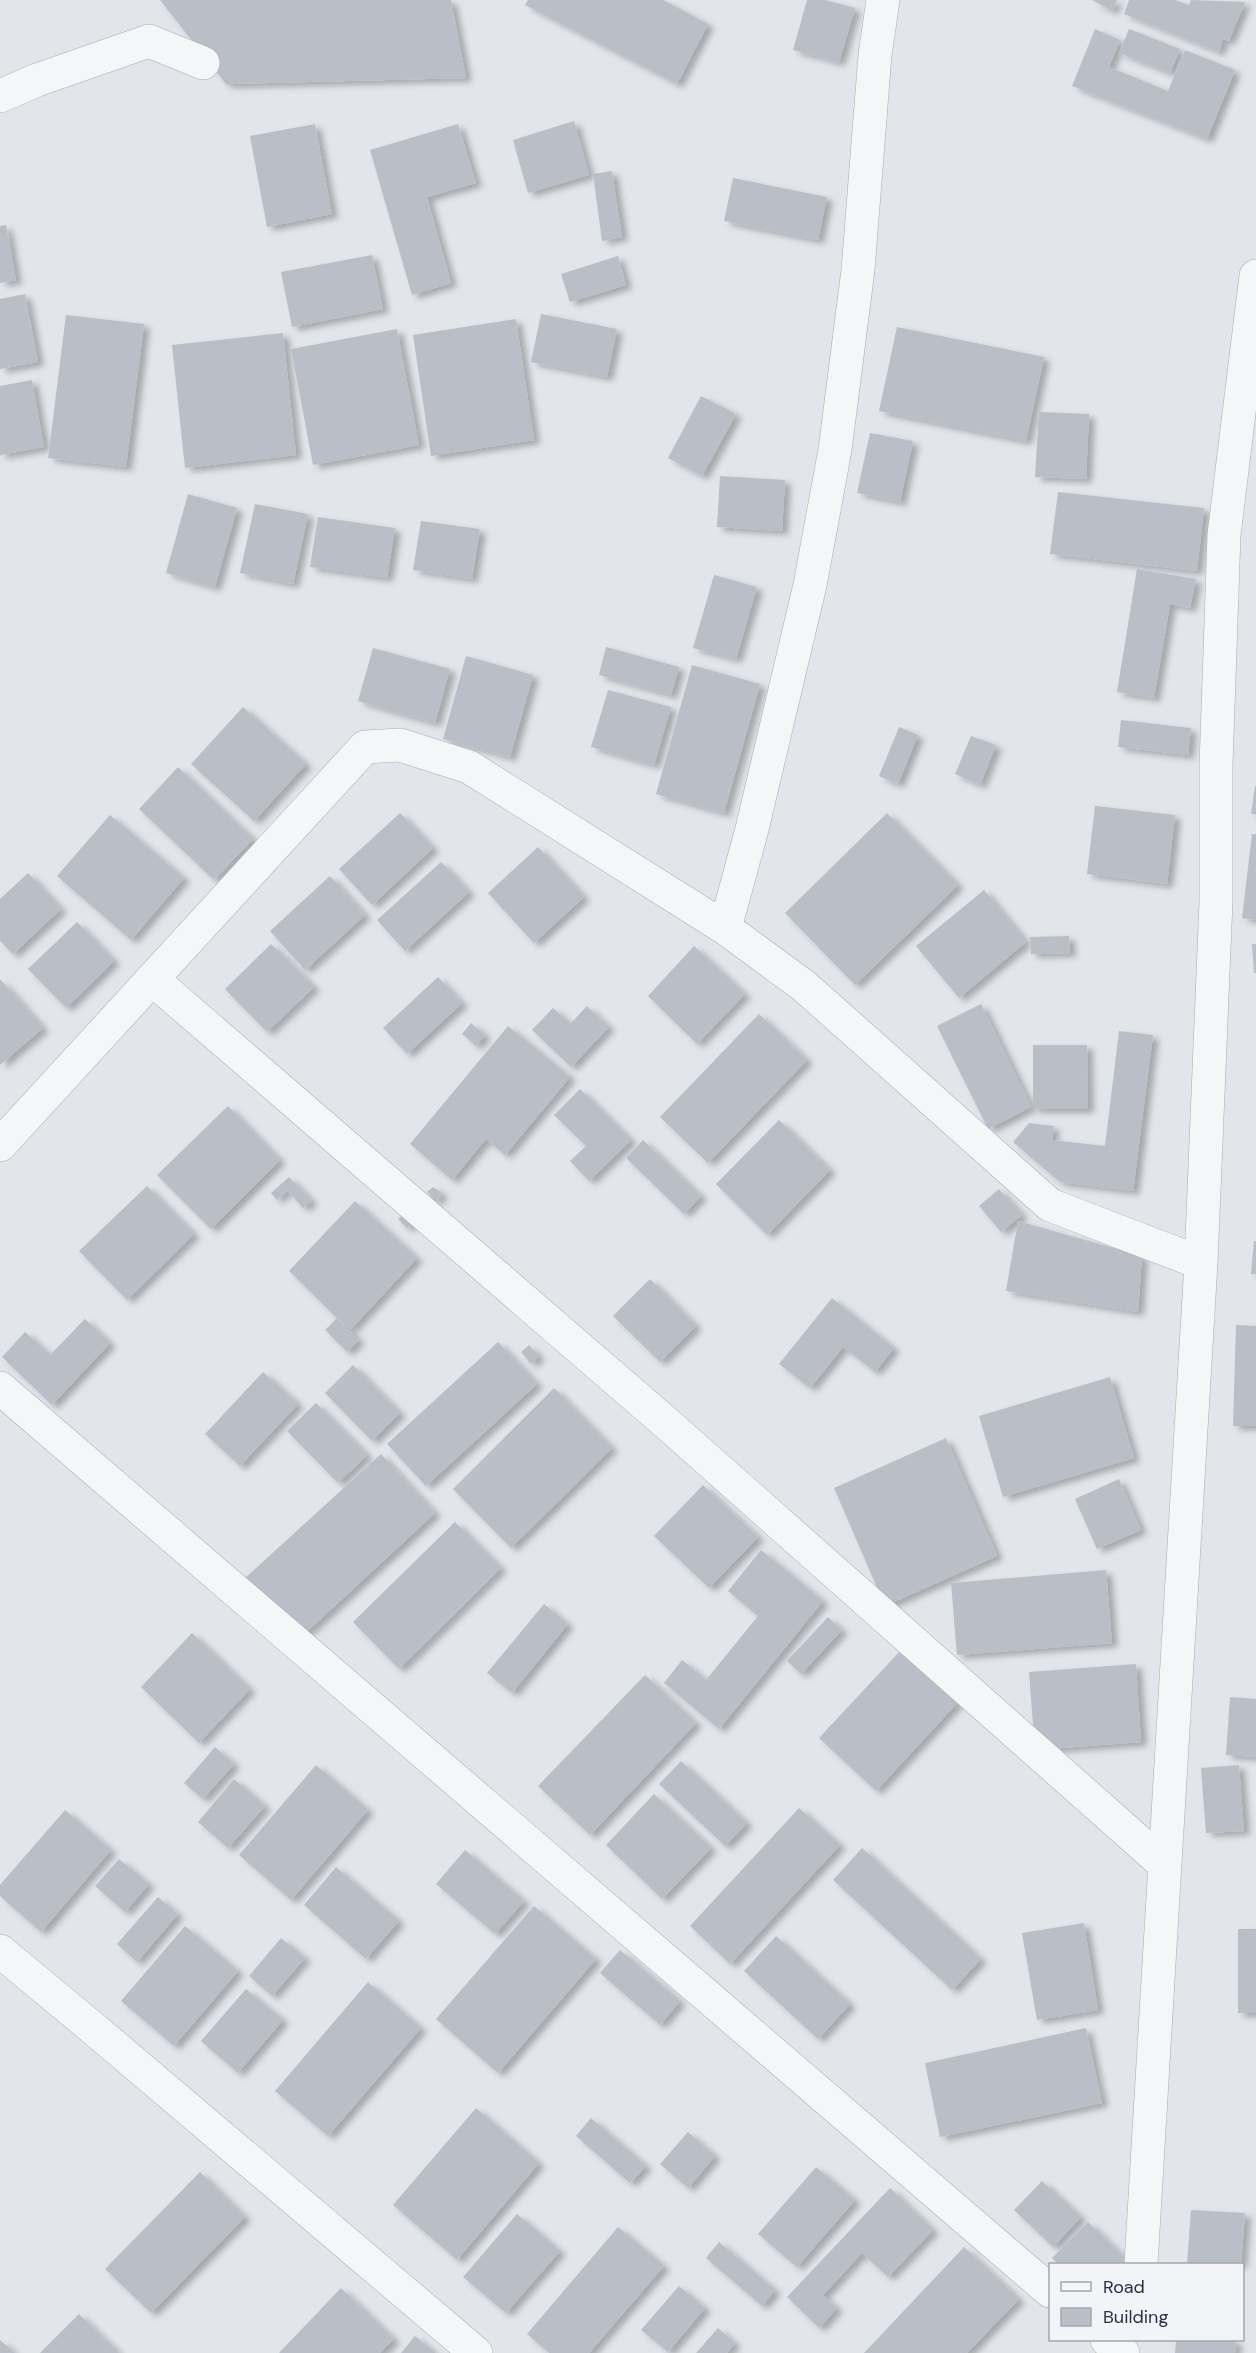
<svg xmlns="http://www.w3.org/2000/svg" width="1256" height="2353" viewBox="0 0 1256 2353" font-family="'DM Sans',sans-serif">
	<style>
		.building { fill: #b9bec7; filter: url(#shadow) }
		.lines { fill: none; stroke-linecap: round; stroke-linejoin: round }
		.minor-casing { stroke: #a7acb4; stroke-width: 34 }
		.minor { stroke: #f5f6f8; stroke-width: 33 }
	</style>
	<defs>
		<filter id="shadow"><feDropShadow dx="6" dy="4" stdDeviation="3" flood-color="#0004"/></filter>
	</defs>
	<rect width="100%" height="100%" fill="#e2e5ea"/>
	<path class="building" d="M160,0H451L466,78L226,84Z
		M528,0H663L708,24L677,84L525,5Z
		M807,0H825L855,8L839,62L793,50Z
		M1092,0H1117L1112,11Z
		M1129,0H1175L1189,5L1191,0L1245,2L1229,41L1223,39L1219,52L1124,14Z
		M1095,29L1120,40L1109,67L1168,91L1185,50L1235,70L1207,139L1072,86Z
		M1129,29L1180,49L1170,73L1119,53Z
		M574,121L589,175L528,193L513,140Z
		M315,124L332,214L267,227L250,136Z
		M458,124L476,183L427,197L451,283L412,295L370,150Z
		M612,171L622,237L602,241L593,174Z
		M733,178L827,197L818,240L724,221Z
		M6,225L16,280L0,283V226Z
		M372,255L383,309L292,327L281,272Z
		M618,256L626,285L570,302L561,274Z
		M25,294L38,362L0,369V299Z
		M541,314L617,329L607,377L531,362Z
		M66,315L144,324L126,467L48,458Z
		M516,319L534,440L431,456L413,335Z
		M897,327L1044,357L1026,441L879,411Z
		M397,329L419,445L313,465L291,349Z
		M283,333L296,455L185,468L172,345Z
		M32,380L44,447L0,455V386Z
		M701,396L736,414L702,476L668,458Z
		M1039,412L1089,414L1086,479L1035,477Z
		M870,433L913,441L900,502L857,493Z
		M720,476L785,480L782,531L717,527Z
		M1058,492L1204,508L1197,571L1050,554Z
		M188,494L237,508L215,587L166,573Z
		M255,504L308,514L293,584L240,573Z
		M318,517L395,528L387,578L310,567Z
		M421,521L480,529L472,579L413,570Z
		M1137,569L1196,579L1190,608L1170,604L1154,698L1117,692Z
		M714,575L757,587L736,659L693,648Z
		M606,647L679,667L671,695L599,675Z
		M373,648L450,669L435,723L358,701Z
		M466,656L533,675L510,757L443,739Z
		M692,665L760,684L724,813L656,794Z
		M608,690L671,707L654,765L591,747Z
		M243,707L306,764L254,821L191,764Z
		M1121,720L1191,728L1188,755L1118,747Z
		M899,727L918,735L898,784L879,776Z
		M971,736L996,745L980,785L955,774Z
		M178,767L253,839L214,880L139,809Z
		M1255,786H1256V814H1251Z
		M1095,806L1175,815L1167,884L1087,874Z
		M400,813L433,848L372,905L339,869Z
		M887,813L958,885L855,985L785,913Z
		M110,815L184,878L131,940L57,876Z
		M1252,834H1256V920L1242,918Z
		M538,847L584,897L534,943L488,893Z
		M441,862L469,892L405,951L377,920Z
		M28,873L61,909L13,954L0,941V899Z
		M330,876L365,915L305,970L270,931Z
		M984,890L1026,942L959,998L916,946Z
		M77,922L114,961L66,1008L28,969Z
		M1069,936L1070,953L1031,954L1030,937Z
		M271,944L314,987L267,1032L225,989Z
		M1252,944H1256V973H1254Z
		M694,946L745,994L697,1044L648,996Z
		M438,977L462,1003L407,1054L383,1028Z
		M0,979L43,1028L0,1065Z
		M981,1004L1031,1107L988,1129L937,1026Z
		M587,1006L609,1027L571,1067L532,1030L553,1008L570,1024Z
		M759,1014L807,1060L708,1163L660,1117Z
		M471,1023L485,1035L476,1046L462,1034Z
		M508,1026L570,1077L505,1155L486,1139L452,1180L410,1144Z
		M1119,1031L1153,1035L1133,1191L1060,1182L1013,1142L1029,1123L1054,1126L1052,1140L1105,1146Z
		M1033,1045H1087L1088,1109H1033Z
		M580,1089L631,1140L589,1181L570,1161L586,1146L554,1115Z
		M228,1106L280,1160L211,1229L157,1175Z
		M779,1120L830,1170L767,1235L716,1184Z
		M643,1140L701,1196L684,1214L626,1158Z
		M289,1177L312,1201L303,1208L287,1190L277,1200L271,1193Z
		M147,1186L194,1234L127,1300L79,1251Z
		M433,1187L442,1193L436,1203L427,1192Z
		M999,1189L1022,1215L1001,1232L979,1206Z
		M355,1201L417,1258L351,1329L337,1318L289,1271Z
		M405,1213L413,1223L407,1228L398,1219Z
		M1018,1221L1142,1256L1138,1312L1006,1291Z
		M1254,1241H1256V1274H1251Z
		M650,1279L696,1326L660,1362L613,1316Z
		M832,1298L894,1348L875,1372L843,1347L810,1388L779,1364Z
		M337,1318L359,1340L347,1352L325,1330Z
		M85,1319L110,1343L52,1405L2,1357L25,1332L50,1355Z
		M1236,1325L1256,1326V1426H1233Z
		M498,1342L537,1384L426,1486L387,1444Z
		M529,1345L539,1356L531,1364L521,1352Z
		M353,1365L400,1413L372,1441L325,1393Z
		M263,1372L298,1404L240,1466L205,1434Z
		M1110,1377L1134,1458L1003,1497L979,1416Z
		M554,1388L612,1448L511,1548L453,1489Z
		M316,1403L367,1455L338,1483L287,1431Z
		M946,1438L997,1556L885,1606L834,1488Z
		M381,1454L435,1513L299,1639L244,1579Z
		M1119,1479L1141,1530L1097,1549L1075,1499Z
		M703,1485L758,1537L709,1588L654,1536Z
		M455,1522L501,1568L399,1669L353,1622Z
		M761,1550L823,1601L719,1729L664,1683L682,1660L706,1680L758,1616L728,1591Z
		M1106,1570L1112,1643L957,1655L951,1583Z
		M544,1604L568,1624L512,1693L487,1673Z
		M828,1617L842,1630L801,1674L787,1661Z
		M192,1633L250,1689L199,1743L141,1687Z
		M901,1650L958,1702L876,1791L819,1738Z
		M1136,1664L1141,1742L1035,1750L1029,1672Z
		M645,1675L696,1723L590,1835L538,1786Z
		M1230,1697L1256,1699V1757L1226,1755Z
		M215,1747L234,1764L203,1799L184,1783Z
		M681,1761L747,1823L725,1846L659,1784Z
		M316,1765L368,1810L291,1900L239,1855Z
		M1239,1765L1244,1831L1206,1833L1201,1768Z
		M234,1779L265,1806L228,1848L198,1822Z
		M654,1794L711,1848L662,1899L606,1845Z
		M799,1808L840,1845L730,1964L690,1926Z
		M65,1810L111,1850L41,1932L0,1896V1885Z
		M862,1848L981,1959L952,1990L833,1880Z
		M465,1850L524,1901L495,1934L436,1884Z
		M119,1859L149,1884L125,1912L95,1886Z
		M336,1867L399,1921L366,1959L304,1905Z
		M158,1897L178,1914L137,1962L117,1944Z
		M534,1906L596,1959L498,2073L436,2019Z
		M1084,1923L1098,2010L1037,2020L1022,1933Z
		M185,1926L238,1971L174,2046L121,2001Z
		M1238,1929H1256V2013H1238Z
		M776,1936L850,2004L818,2039L744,1971Z
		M281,1938L305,1958L272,1996L249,1976Z
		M620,1950L680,2001L660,2025L600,1973Z
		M368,1982L421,2028L328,2136L275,2091Z
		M246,1989L283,2020L238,2073L201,2041Z
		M1086,2028L1102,2103L940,2137L925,2063Z
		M476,2108L539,2163L457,2260L393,2205Z
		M591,2118L646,2166L630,2183L576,2136Z
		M688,2132L715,2156L688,2188L660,2164Z
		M816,2167L855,2200L797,2267L758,2234Z
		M200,2172L245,2217L151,2313L105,2269Z
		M1042,2181L1081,2217L1053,2247L1014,2210Z
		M890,2188L933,2230L888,2277L862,2253L823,2295L837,2308L819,2328L787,2297Z
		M1191,2210L1245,2213L1241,2264H1187Z
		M517,2214L560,2251L506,2313L463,2277Z
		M1088,2222L1130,2263L1128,2264H1058L1052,2258Z
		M618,2227L664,2266L589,2353H549L527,2334Z
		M719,2242L775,2290L762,2306L706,2258Z
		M964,2247L1019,2299L967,2353H864Z
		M679,2286L705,2308L668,2352L641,2330Z
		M341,2288L394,2339L380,2353H279Z
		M79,2314L119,2353H40Z
		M718,2328L735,2343L727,2353H696Z
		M415,2336L436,2353H401Z
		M0,2340L15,2353H0Z
		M1176,2340H1236L1235,2353H1175Z"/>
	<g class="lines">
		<defs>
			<path id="minor" d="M0,96L37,80L149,41L203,63
				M725,928L752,829L810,585L835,450L858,270L875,55L883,0
				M152,979L664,1421L1165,1865
				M0,1145L365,747L400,745L469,767L725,928L804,986L1050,1205L1201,1263
				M0,1388L1050,2291
				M0,1951L94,2029L476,2353
				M1141,2264L1201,1263L1216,901V766L1224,535L1256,276
				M1107,2340L1123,2353"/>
		</defs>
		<use href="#minor" class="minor-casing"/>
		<use href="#minor" class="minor"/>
	</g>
	<rect x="1049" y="2263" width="195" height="78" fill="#f2f4f7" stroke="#a2a6af" stroke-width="1.5"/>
	<rect x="1061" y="2282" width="30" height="9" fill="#f5f6f8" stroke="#a2a6af" stroke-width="1.5"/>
	<text x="1103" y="2293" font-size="18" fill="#2a3242">Road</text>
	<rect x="1061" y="2308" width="30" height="18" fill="#b9bec7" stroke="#a2a6af" stroke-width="1.5"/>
	<text x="1103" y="2323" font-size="18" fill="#2a3242">Building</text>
</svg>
